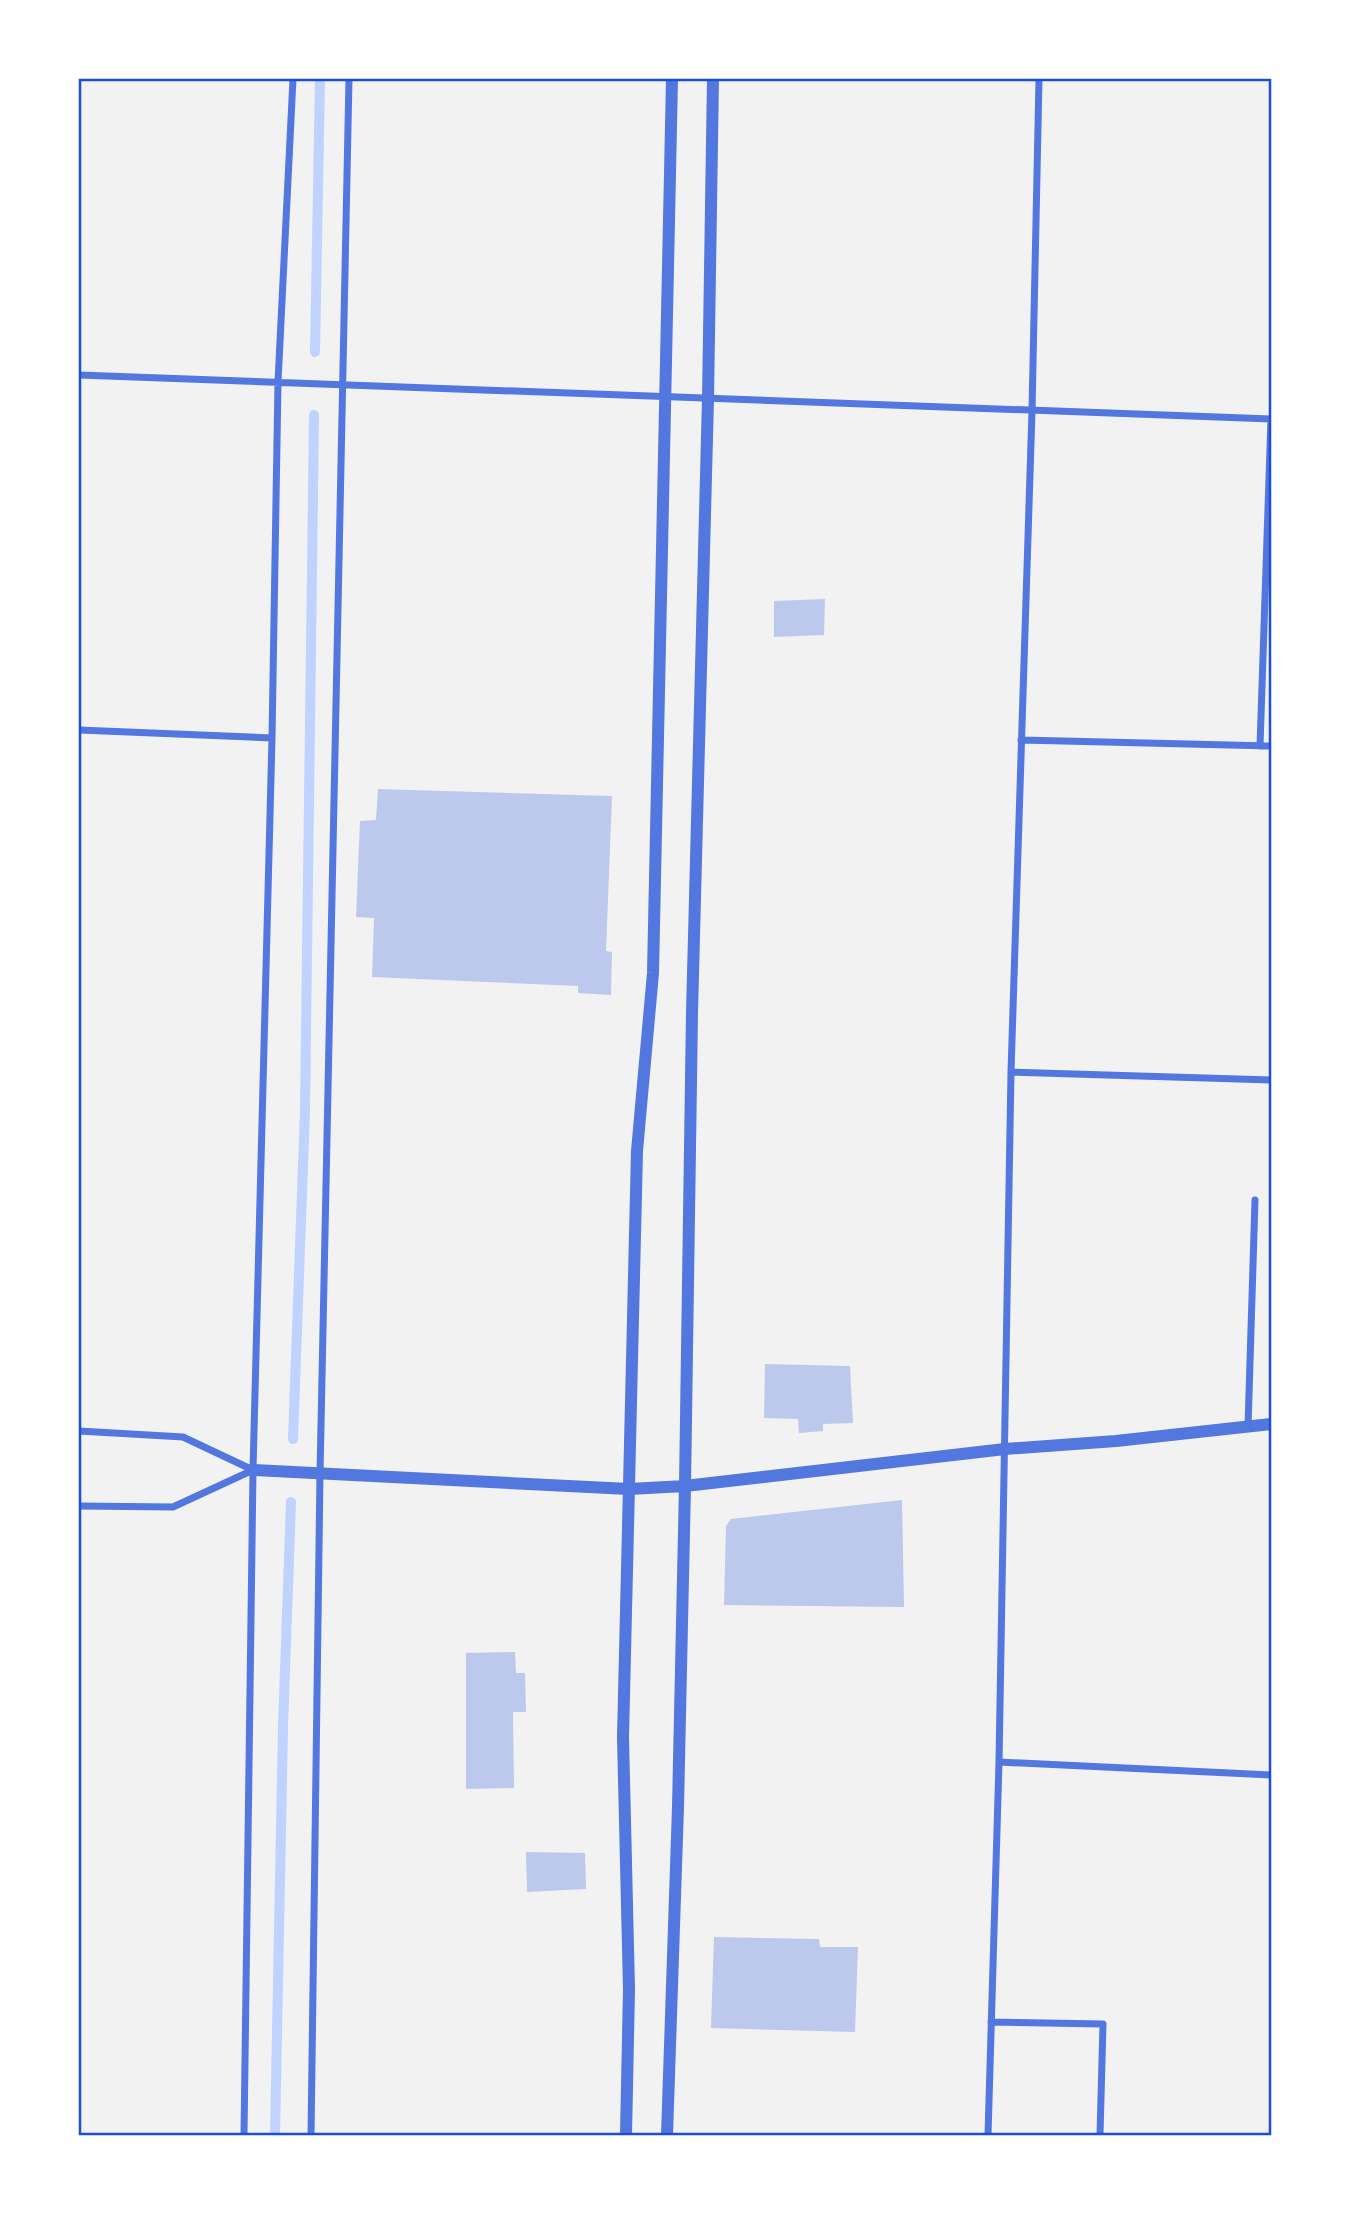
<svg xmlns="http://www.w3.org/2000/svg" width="1350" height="2214" viewBox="0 0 1350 2214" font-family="'Work Sans',sans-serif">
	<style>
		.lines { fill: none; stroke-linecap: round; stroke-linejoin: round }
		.stream { stroke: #bfd3fe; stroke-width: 10 }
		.building { fill: #bdc9ec }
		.minor { stroke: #5277de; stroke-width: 7 }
		.tertiary { stroke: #5277de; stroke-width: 12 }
		.neatline { fill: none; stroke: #1d4ed8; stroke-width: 2.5 }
	</style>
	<rect width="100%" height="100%" fill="#f2f2f2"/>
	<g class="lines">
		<path class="stream" d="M315,352L320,79
			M293,1439L305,1110L314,415
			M275,2135L283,1727L291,1502"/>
	</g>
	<path class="building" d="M825,599L824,635L774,637V601Z
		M378,789L612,796L606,951L612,952L611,995L578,993V986L372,977L374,918L356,917L360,821L376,820Z
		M765,1364L850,1366L853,1423L823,1424V1431L799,1433L798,1419L764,1418Z
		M902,1500L904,1607L724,1605L726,1526L731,1519Z
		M515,1652L516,1673H525L526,1712H513L514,1788L466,1789V1653Z
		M526,1852L585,1853L586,1889L527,1892Z
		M714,1937L819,1939L820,1947H858L855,2032L711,2028Z"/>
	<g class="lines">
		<path class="minor" d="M79,375L1271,419L1260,746
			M79,730L272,738
			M1021,740L1271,746
			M1011,1072L1271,1080
			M1248,1427L1255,1200
			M79,1431L183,1437L253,1470
			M79,1506L173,1507L253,1470
			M999,1762L1271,1775
			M991,2022L1103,2024L1100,2135
			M244,2135L253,1470L272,738L278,382L293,79
			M311,2135L320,1474L349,79
			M988,2135L999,1762L1011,1072L1032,411L1039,79"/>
		<path class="tertiary" d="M253,1470L629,1489L685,1486L1005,1449L1116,1441L1271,1424
			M626,2135L629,1989L623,1737L637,1151L653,973L672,79
			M667,2135L678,1807L685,1486L692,1013L708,399L713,79"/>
	</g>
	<rect width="1350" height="2214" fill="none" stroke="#ffffff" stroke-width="161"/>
	<rect x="80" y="80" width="1190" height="2054" class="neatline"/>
</svg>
